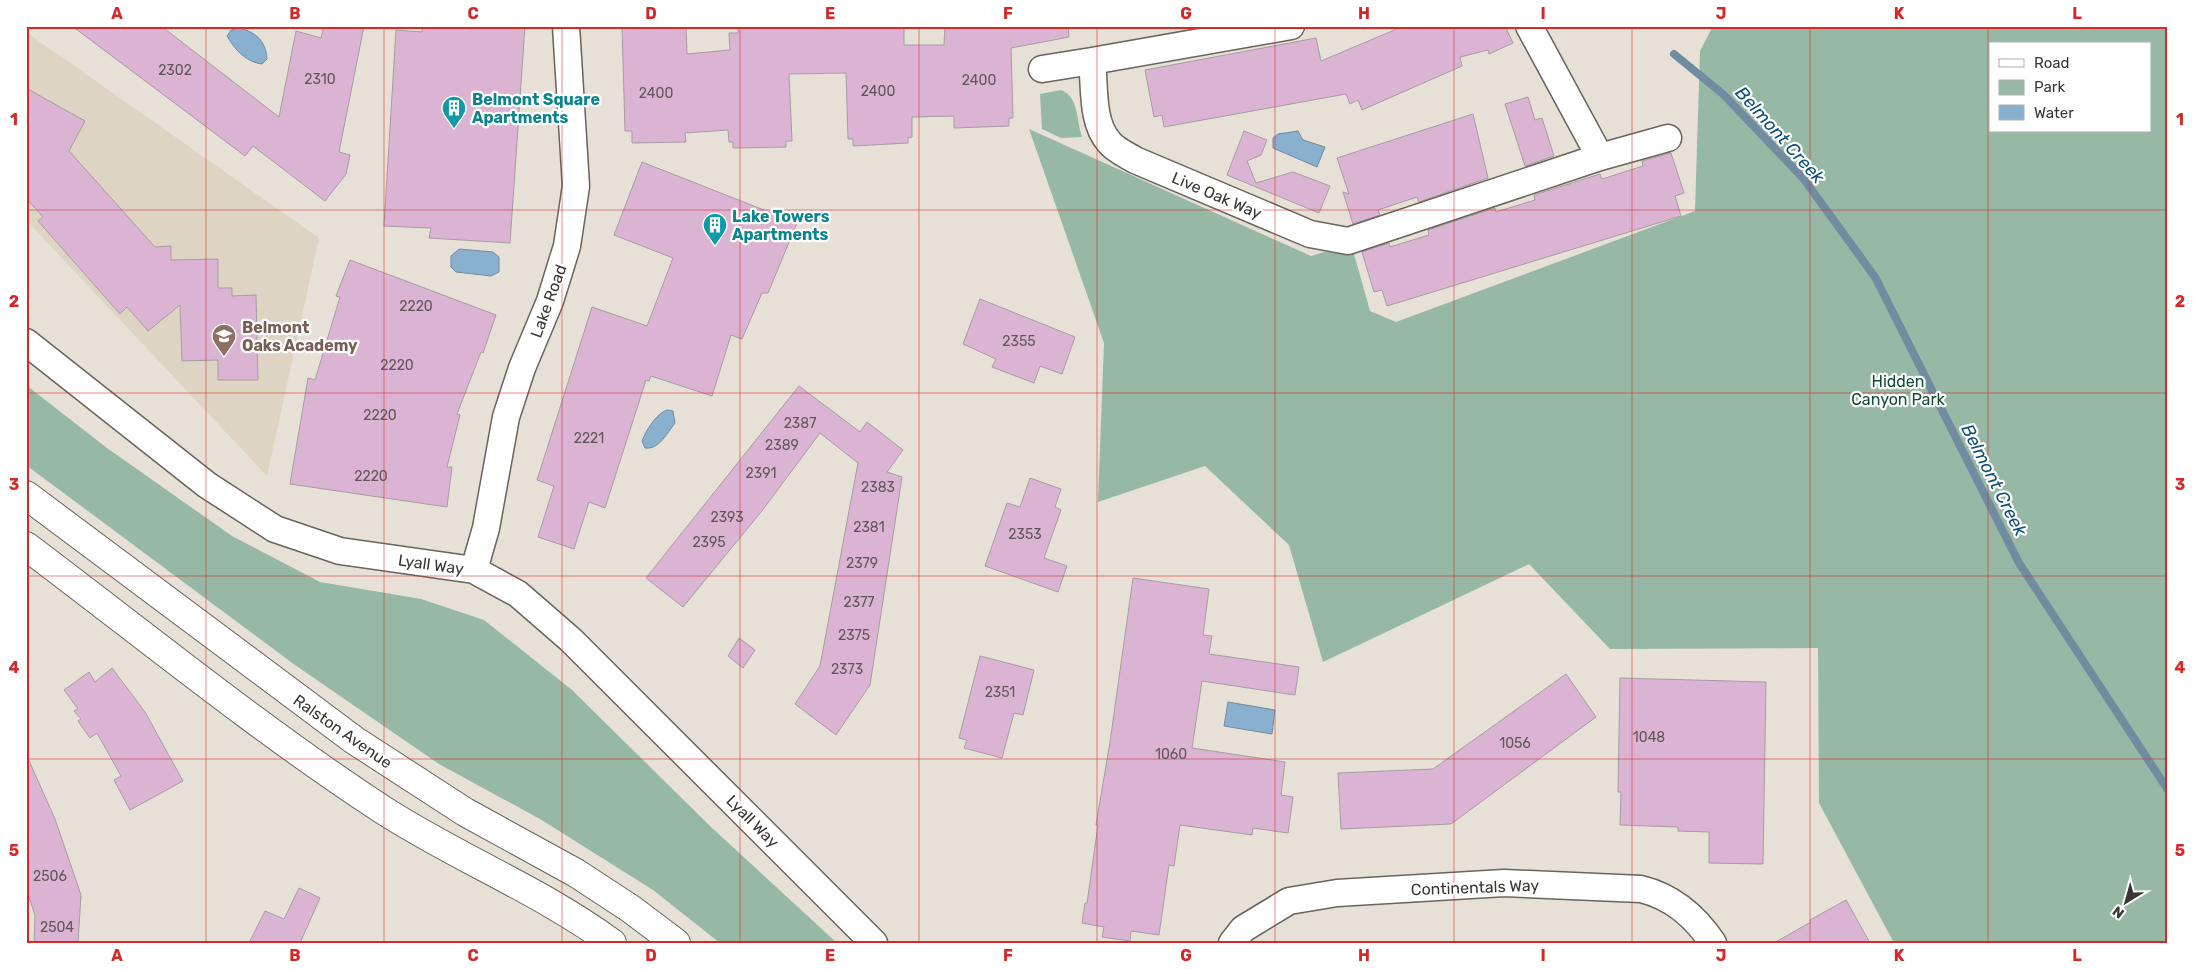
<svg xmlns="http://www.w3.org/2000/svg" width="2194" height="969" viewBox="0 0 2194 969" font-family="Rubik,sans-serif">
	<style>
		.built { fill: #ded4c4 }
		.green { fill: #96b8a5; fill-rule: evenodd }
		.water { fill: #89b0cf; stroke: #718ca0 }
		.lines { fill: none; stroke-linecap: round; stroke-linejoin: round }
		.stream { stroke: #718ca0; stroke-width: 8 }
		.building { fill: #dcb4d3; stroke: #a59ca3 }
		.minor-casing { stroke: #69645c; stroke-width: 29 }
		.secondary-casing { stroke: #69645c; stroke-width: 30 }
		.minor { stroke: #fff; stroke-width: 26 }
		.secondary { stroke: #fff; stroke-width: 28 }
		.grid { fill: none; stroke: #d62828; stroke-width: 1; stroke-opacity: 0.55 }
		.labels { text-anchor: middle; stroke-width: 4.5; stroke-linejoin: round; paint-order: stroke }
		.number-label { font-size: 14px; fill: #62565b }
		.culture-label { font-size: 16px; font-weight: bold; fill: #0d838f; stroke: #fff; text-anchor: start }
		.street-label { font-size: 16px; fill: #393733; stroke: #fff }
		.education-label { font-size: 16px; font-weight: bold; fill: #785e54; stroke: #fff; text-anchor: start }
		.park-label { font-size: 16px; fill: #134c33; stroke: #fff }
		.water-label { font-size: 18px; font-style: italic; fill: #0e5078; stroke: #fff }
		.neatline { fill: none; stroke: #d62828; stroke-width: 2 }
		.grid-label { font-size: 16px; text-anchor: middle; font-weight: bold; fill: #d62828 }
	</style>
	<rect width="100%" height="100%" fill="#e6e0d6"/>
	<path class="built" d="M26,32L319,238L267,476L26,220Z"/>
	<path class="green" d="M1713,26H2168V943H1894L1819,803L1818,648L1610,649L1529,564L1323,662L1289,545L1205,466L1098,502L1104,343L1029,129L1311,256L1324,252L1354,254L1370,311L1396,322L1695,211L1700,51ZM1990,44H2150V131H1990Z
		M1061,90C1079,97 1076,119 1082,137L1061,138L1042,129L1040,94Z
		M26,385L107,448L232,536L320,582L421,599L484,620L572,690L712,828L837,943H720L653,890L540,819L439,764L295,665L26,465Z"/>
	<path class="water" d="M238,28C255,31 266,41 267,59L262,64C246,62 235,50 227,36L231,30Z
		M1298,131L1303,140L1325,147L1317,167L1273,148V138L1278,134Z
		M459,249L493,252L499,257V272L491,276L456,272L451,267V256Z
		M667,410L673,411L675,423C667,433 659,450 645,448L642,441C646,430 657,413 667,410Z
		M1228,702L1275,710L1272,734L1224,726Z"/>
	<g class="lines">
		<path class="stream" d="M1674,54L1724,95L1803,178L1875,277L2019,563L2168,790"/>
	</g>
	<path class="building" d="M72,26H161L279,117L296,31L321,38L324,26H364L339,152L350,155L346,174L325,201L253,146L245,156Z
		M422,26H525L510,243L429,238L431,228L384,226L396,30L422,32Z
		M622,26H686L687,54L730,50L729,33H738V28L894,26L904,28V45H944L945,26H1068L1069,37L1011,48L1013,118H1009V126L954,128V116L912,117V137L908,138V143L853,146V139H848L846,73L789,74L792,141H786V147L733,148V142H729L728,130L685,133L686,142L632,143V131H625Z
		M1404,26H1505L1513,43L1489,54L1488,50L1460,57L1462,66L1362,110L1358,100L1350,104L1346,94L1164,127L1162,115L1154,117L1145,70L1316,38L1321,61Z
		M26,88L85,121L69,151L155,247L171,246V260L218,259V288H232V296L256,295L258,380H218V360L182,361L180,305L148,331L127,307L120,314L38,221L43,217L26,198Z
		M1528,97L1535,120L1542,118L1554,156L1525,166L1505,104Z
		M1473,114L1488,178L1419,202L1417,197L1378,210L1380,215L1353,224L1343,192L1349,194L1337,158Z
		M1244,131L1267,140L1261,155L1247,161L1256,183L1293,172L1330,186L1319,213L1227,175Z
		M1671,153L1684,193L1675,196L1681,216L1387,306L1382,290L1374,292L1362,252L1389,243L1390,247L1429,235L1428,230L1495,208L1496,212L1535,200L1534,195L1600,174L1602,179L1643,166L1642,161Z
		M642,162L797,223L768,293H762L742,339L731,335L712,396L651,376L649,381L646,380L605,508L589,502L574,549L538,537L554,486L537,480L592,307L647,326L673,258L614,235Z
		M350,260L496,315L483,353L481,352L457,414L460,415L447,467H452L447,507L290,484L308,378L315,380L340,297L336,296Z
		M980,299L1075,337L1062,374L1040,366L1034,383L992,367L996,359L963,344Z
		M799,386L860,432L867,422L903,450L887,472L902,477L870,685L836,735L795,704L820,666L858,463L820,433L761,512L683,607L646,578Z
		M1030,478L1061,489L1055,507L1061,510L1044,558L1067,566L1058,592L985,566L1007,503L1020,507Z
		M1133,578L1209,589L1203,635L1212,636L1209,654L1299,667L1295,695L1202,681L1192,748L1285,762L1281,795L1293,797L1288,833L1253,828L1252,835L1180,825L1174,866L1169,865L1159,935L1131,931L1130,941L1102,937L1104,927L1082,923L1085,903H1087L1098,825H1096L1110,742Z
		M739,638L755,650L743,668L728,656Z
		M980,656L1034,670L1023,715L1014,713L1002,758L964,748L967,740L959,738Z
		M112,668L145,712L183,781L130,810L114,780L121,776L97,733L90,738L78,721L81,719L74,711L78,709L64,690L89,672L95,682Z
		M1566,674L1596,717L1451,824L1341,829L1338,773L1433,769Z
		M1620,678L1766,682L1763,864L1709,863V832L1678,831V827L1620,825L1621,792H1618Z
		M26,754L55,819L81,895L78,943H34L35,915L26,888Z
		M299,888L320,898L300,943H249L265,911L284,919Z
		M1846,900L1870,943H1774L1811,922L1810,920Z"/>
	<g class="lines">
		<defs>
			<path id="minor" d="M1291,26L1092,61C1095,86 1091,122 1109,142C1115,150 1127,155 1135,160L1310,234L1348,241L1600,157L1668,138
				M1529,26L1600,157
				M1042,69L1092,61
				M26,342L207,485L275,529L340,551L474,570L518,594L571,640L874,943
				M474,570L486,528L506,417L522,368L550,301L567,246L576,186L566,26
				M1232,943L1243,929L1289,901L1337,893L1504,883L1641,889C1673,897 1695,916 1713,943"/>
			<path id="secondary" d="M26,495L354,740L465,812L576,873L631,909L676,943
				M26,546C143,634 258,728 380,808C455,857 540,890 612,943"/>
		</defs>
		<use href="#minor" class="minor-casing"/>
		<use href="#secondary" class="secondary-casing"/>
		<use href="#minor" class="minor"/>
		<use href="#secondary" class="secondary"/>
	</g>
	<path class="grid" d="M206,26V943M384,26V943M562,26V943M740,26V943M919,26V943M1097,26V943M1275,26V943M1454,26V943M1632,26V943M1810,26V943M1988,26V943M26,210H2168M26,393H2168M26,576H2168M26,759H2168"/>
	<defs>
		<symbol id="building-pin" viewBox="-11 -11 22 30"><path d="M0 17L-7.5 6A9.5 9.5 0 1 1 7.5 6Z" fill="#0f9aa8" stroke="#fff"/><path d="M-4-6H4V6H1V3H-1V6H-4ZM-2.5-4.3h1.7v1.8h-1.7ZM.8-4.3h1.7v1.8H.8ZM-2.5-1h1.7V.8h-1.7ZM.8-1h1.7V.8H.8Z" fill="#fff"/></symbol>
		<symbol id="school-pin" viewBox="-11 -11 22 30"><path d="M0 17L-7.5 6A9.5 9.5 0 1 1 7.5 6Z" fill="#8d6e63" stroke="#fff"/><path d="M0-5L7-2L0 1L-7-2ZM-4 1L0 2.5L4 1V4Q0 6-4 4Z" fill="#fff"/></symbol>
	</defs>
	<g fill-rule="evenodd">
		<use href="#building-pin" x="440" y="94" width="28" height="38"/>
		<use href="#building-pin" x="701" y="211" width="28" height="38"/>
		<use href="#school-pin" x="210" y="322" width="28" height="38"/>
	</g>
	<g class="labels">
		<g class="number-label">
			<text x="175" y="75">2302</text>
			<text x="320" y="84">2310</text>
			<text x="979" y="85">2400</text>
			<text x="878" y="96">2400</text>
			<text x="656" y="98">2400</text>
			<text x="416" y="311">2220</text>
			<text x="1019" y="346">2355</text>
			<text x="397" y="370">2220</text>
			<text x="380" y="420">2220</text>
			<text x="800" y="428">2387</text>
			<text x="589" y="443">2221</text>
			<text x="782" y="450">2389</text>
			<text x="761" y="478">2391</text>
			<text x="371" y="481">2220</text>
			<text x="878" y="492">2383</text>
			<text x="727" y="522">2393</text>
			<text x="869" y="532">2381</text>
			<text x="1025" y="539">2353</text>
			<text x="709" y="547">2395</text>
			<text x="862" y="568">2379</text>
			<text x="859" y="607">2377</text>
			<text x="854" y="640">2375</text>
			<text x="847" y="674">2373</text>
			<text x="1000" y="697">2351</text>
			<text x="1649" y="742">1048</text>
			<text x="1515" y="748">1056</text>
			<text x="1171" y="759">1060</text>
			<text x="50" y="881">2506</text>
			<text x="57" y="932">2504</text>
		</g>
		<g class="culture-label">
			<text x="472" y="105">Belmont Square<tspan x="472" dy="18">Apartments</tspan></text>
			<text x="732" y="222">Lake Towers<tspan x="732" dy="18">Apartments</tspan></text>
		</g>
		<g class="street-label">
			<text transform="translate(1217 195) rotate(23)" y="6">Live Oak Way</text>
			<text transform="translate(548 301) rotate(-70)" y="6">Lake Road</text>
			<text transform="translate(431 564) rotate(8)" y="6">Lyall Way</text>
			<text transform="translate(343 731) rotate(35)" y="6">Ralston Avenue</text>
			<text transform="translate(753 821) rotate(45)" y="6">Lyall Way</text>
			<text transform="translate(1475 887) rotate(-2)" y="6">Continentals Way</text>
		</g>
		<g class="education-label">
			<text x="242" y="333">Belmont<tspan x="242" dy="18">Oaks Academy</tspan></text>
		</g>
		<g class="park-label">
			<text x="1898" y="387">Hidden<tspan x="1898" dy="18">Canyon Park</tspan></text>
		</g>
		<g class="water-label">
			<text transform="translate(1780 135) rotate(48)" y="6">Belmont Creek</text>
			<text transform="translate(1994 480) rotate(63)" y="6">Belmont Creek</text>
		</g>
	</g>
	<rect width="2194" height="969" fill="none" stroke="#ffffff" stroke-width="55"/>
	<rect x="1989" y="42" width="162" height="90" fill="#ffffff" stroke="#b0afad"/>
	<rect x="1999" y="59" width="25" height="8" fill="#ffffff" stroke="#b0afad"/>
	<text x="2034" y="68" font-size="15" fill="#393733">Road</text>
	<rect x="1999" y="80" width="25" height="15" fill="#96b8a5" stroke="#b0afad"/>
	<text x="2034" y="92" font-size="15" fill="#393733">Park</text>
	<rect x="1999" y="105" width="25" height="15" fill="#89b0cf" stroke="#b0afad"/>
	<text x="2034" y="118" font-size="15" fill="#393733">Water</text>
	<g transform="translate(2126 902) rotate(217)" stroke="#ffffff" stroke-width="4" paint-order="stroke">
	<path d="M0-4L9 19L0 12L-9 19Z" fill="#393733"/>
	<text y="-8" font-size="14" font-weight="bold" text-anchor="middle" fill="#393733">N</text>
	</g>
	<rect x="28" y="28" width="2138" height="914" class="neatline"/>
	<g class="grid-label">
		<text x="117" y="19">A</text>
		<text x="295" y="19">B</text>
		<text x="473" y="19">C</text>
		<text x="651" y="19">D</text>
		<text x="830" y="19">E</text>
		<text x="1008" y="19">F</text>
		<text x="1186" y="19">G</text>
		<text x="1364" y="19">H</text>
		<text x="1543" y="19">I</text>
		<text x="1721" y="19">J</text>
		<text x="1899" y="19">K</text>
		<text x="2077" y="19">L</text>
		<text x="14" y="125">1</text>
		<text x="2180" y="125">1</text>
		<text x="14" y="307">2</text>
		<text x="2180" y="307">2</text>
		<text x="14" y="490">3</text>
		<text x="2180" y="490">3</text>
		<text x="14" y="673">4</text>
		<text x="2180" y="673">4</text>
		<text x="14" y="856">5</text>
		<text x="2180" y="856">5</text>
		<text x="117" y="961">A</text>
		<text x="295" y="961">B</text>
		<text x="473" y="961">C</text>
		<text x="651" y="961">D</text>
		<text x="830" y="961">E</text>
		<text x="1008" y="961">F</text>
		<text x="1186" y="961">G</text>
		<text x="1364" y="961">H</text>
		<text x="1543" y="961">I</text>
		<text x="1721" y="961">J</text>
		<text x="1899" y="961">K</text>
		<text x="2077" y="961">L</text>
	</g>
</svg>
